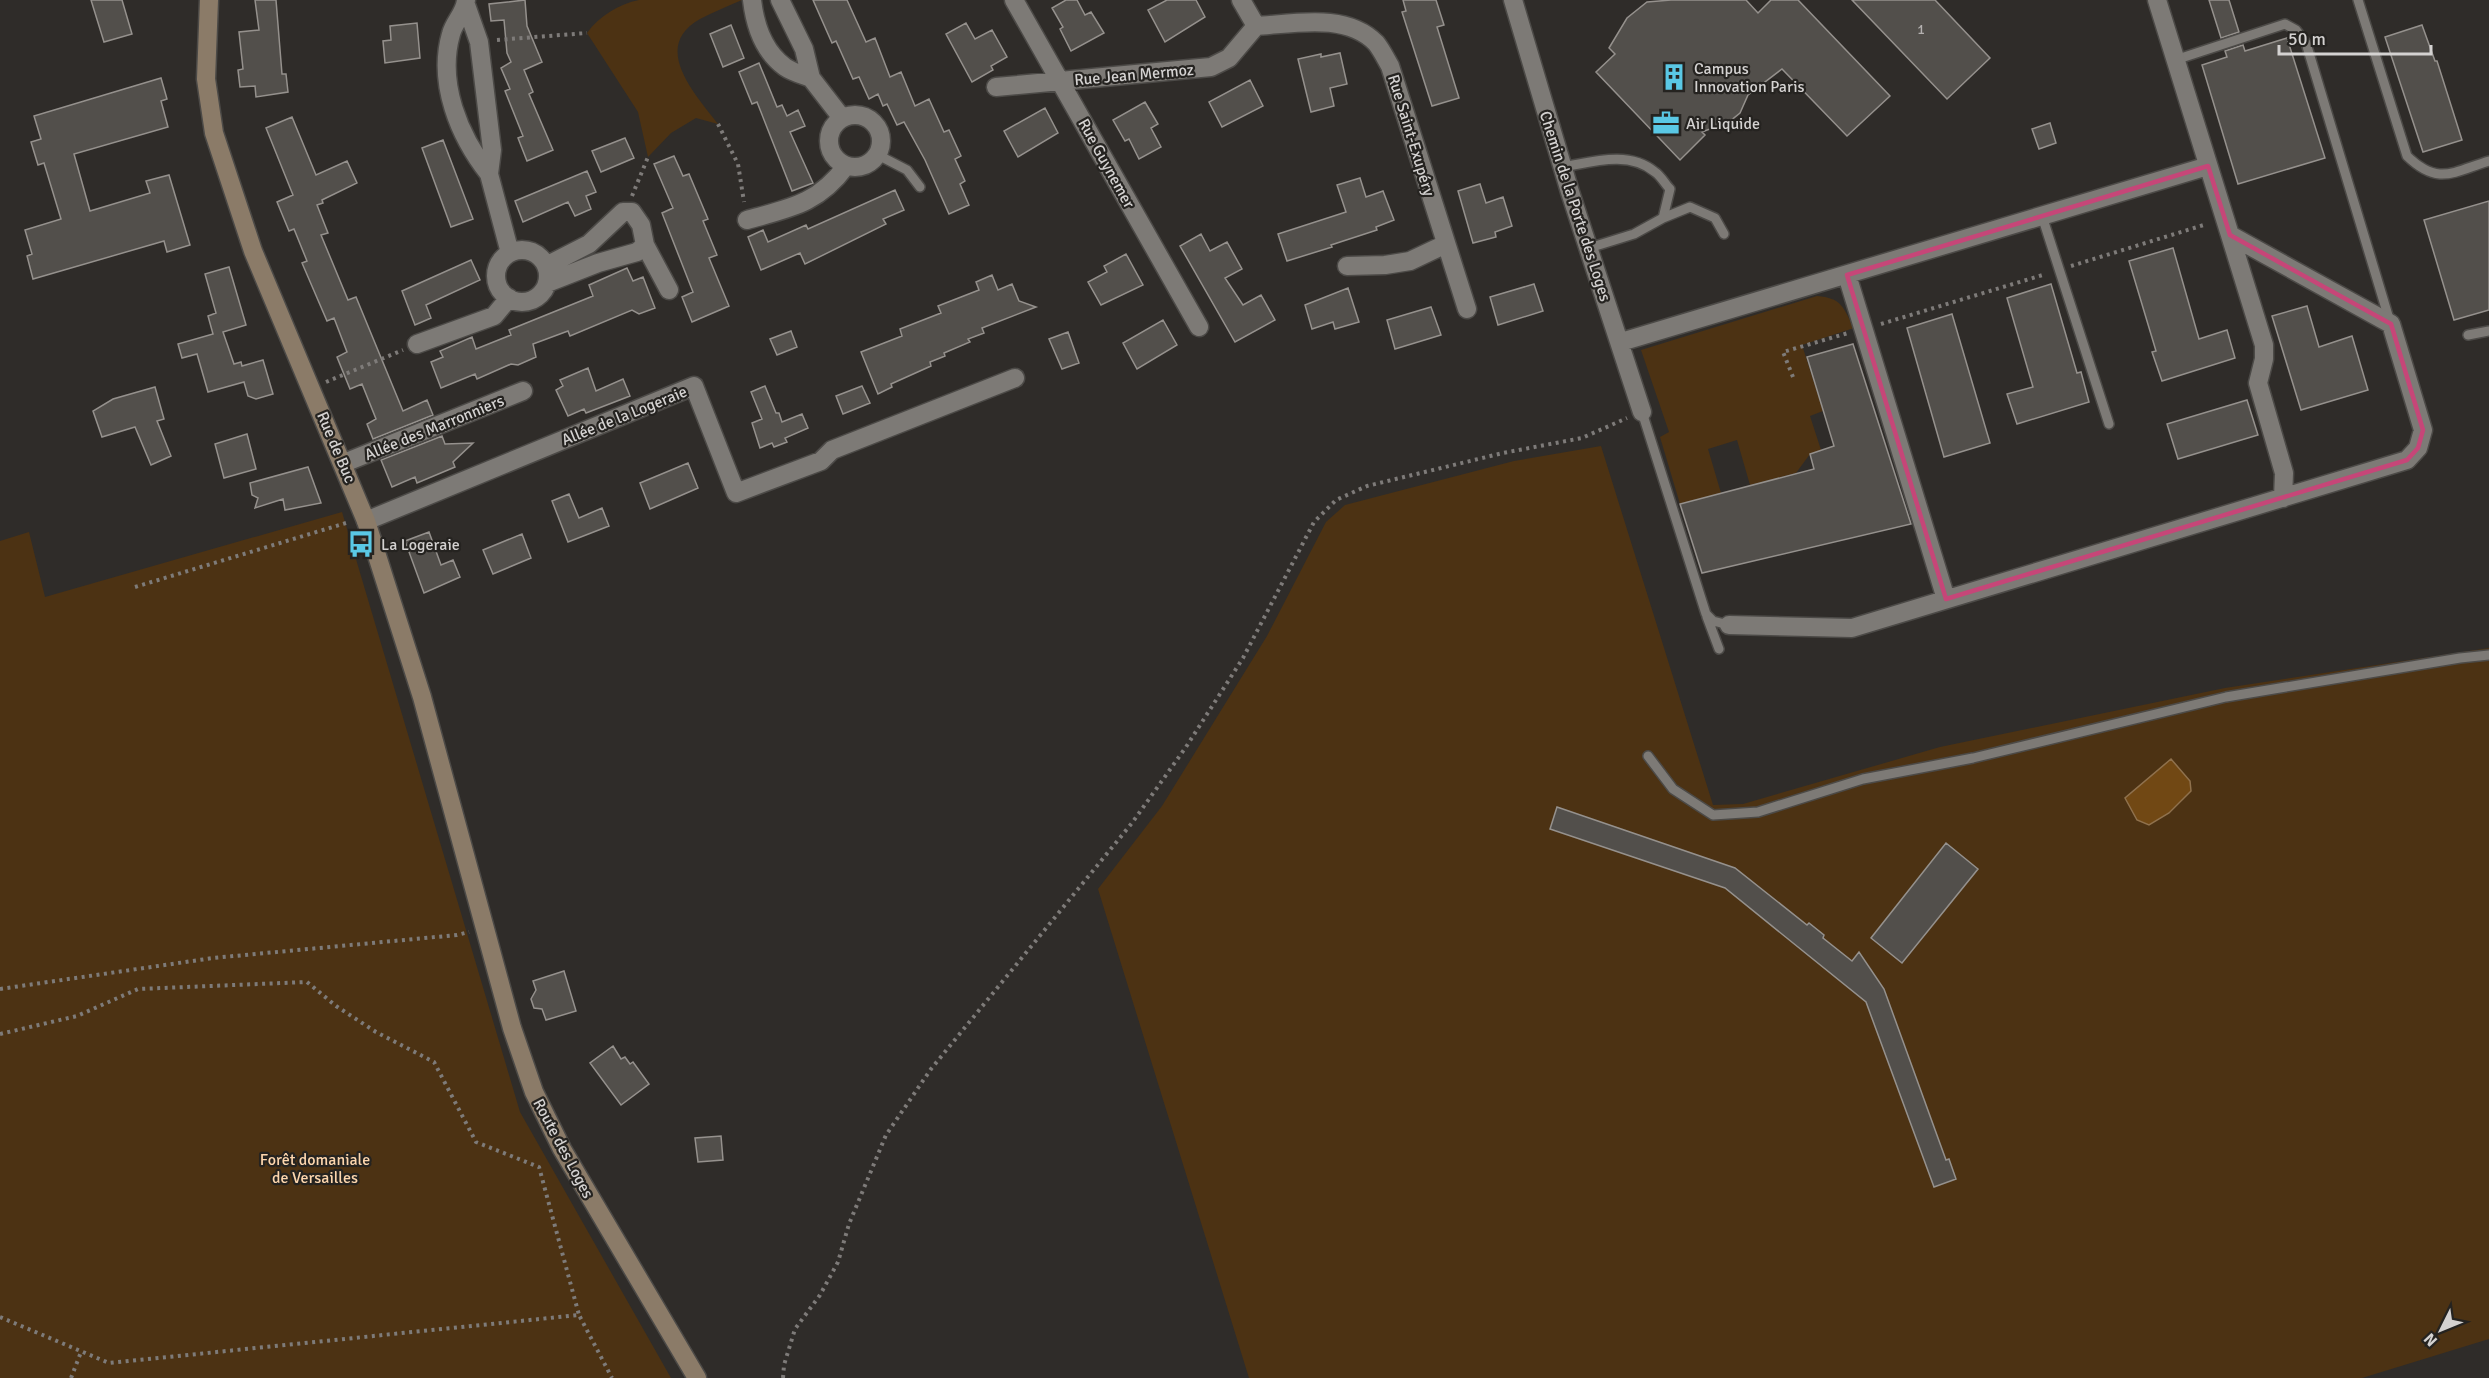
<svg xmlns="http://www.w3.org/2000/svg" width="2489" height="1378" viewBox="0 0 2489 1378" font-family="Signika,sans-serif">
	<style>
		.green { fill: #4c3213 }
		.water { fill: #714814; stroke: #8f714d; stroke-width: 1.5 }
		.building { fill: #524f4b; stroke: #95918d; stroke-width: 1.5 }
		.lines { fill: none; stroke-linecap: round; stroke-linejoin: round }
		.lane-casing { stroke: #4c4a47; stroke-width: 12 }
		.street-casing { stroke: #4c4a47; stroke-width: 21 }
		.secondary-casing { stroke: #4c4a47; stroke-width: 21 }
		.path { stroke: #7e7b79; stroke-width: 4; stroke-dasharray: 3 4.5; stroke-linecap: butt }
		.lane { stroke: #7d7a76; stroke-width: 9 }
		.street { stroke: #7d7a76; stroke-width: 18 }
		.secondary { stroke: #8b7b68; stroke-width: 18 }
		.marked { fill: none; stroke: #c64678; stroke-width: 4.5; stroke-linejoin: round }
		.labels { text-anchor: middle; stroke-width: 4.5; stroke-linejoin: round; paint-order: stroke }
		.number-label { font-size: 14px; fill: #b4b1b0 }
		.poi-label { font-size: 16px; fill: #d4d2d1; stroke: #252320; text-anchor: start }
		.street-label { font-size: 16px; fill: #d4d2d1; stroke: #252320 }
		.park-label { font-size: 16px; fill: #fdd6ad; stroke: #252320 }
	</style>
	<rect width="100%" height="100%" fill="#2f2c29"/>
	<path class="green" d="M639,0H742C728,6 713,12 700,19C650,47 696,95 718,124L696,118L671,133L648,157L638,112L587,33C599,16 619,4 639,0Z
		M1817,296C1842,298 1843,307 1854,328L1802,345L1823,411L1810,416L1821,450L1810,454L1796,473L1750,485L1737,440L1708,449L1721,493L1680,504L1660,437L1669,432L1641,350Z
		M1601,446L1713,805L1743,804L1940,747L2225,688L2489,648V1339L2362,1378H1249L1098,889L1162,806L1267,636L1326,522L1345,505L1514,461Z
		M342,512L520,1112L671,1378H0V541L29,532L45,597Z"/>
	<path class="water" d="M2171,759L2190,781L2191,791L2169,813L2149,825L2137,820L2125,798Z"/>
	<path class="building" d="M91,0H122L132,34L104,42Z
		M255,0H276L282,74H286L288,92L256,97L255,86L240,87L238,70L243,69L239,32L259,30Z
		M525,0L527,26L542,62L524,70L533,92L529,94L553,150L527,161L518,138L523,136L505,91L510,89L501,68L511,62L507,53L504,20L491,21L489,4Z
		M813,0H847L866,42L875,38L890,77L901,72L915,106L929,99L944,132L949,130L961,156L955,159L965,181L960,184L969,205L949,214L925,160L904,122L897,125L887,104L883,106L878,94L869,99L859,77L853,79L836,41L832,43Z
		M1066,0H1077L1085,15L1091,12L1104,33L1071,51L1060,29L1063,27L1052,8Z
		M1167,0H1196L1205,17L1165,42L1148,10Z
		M1403,0H1436L1444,25L1437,27L1459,98L1432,106L1402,12L1406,11Z
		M1671,0H1746L1758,13L1771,0H1798L1890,96L1847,136L1782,69L1748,95L1740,113L1730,121L1702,132L1705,135L1680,160L1596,72L1615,54L1609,48L1627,18L1647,2Z
		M1852,0H1935L1990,58L1947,99Z
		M2209,0H2229L2239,32L2221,38Z
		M417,23L420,58L385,63L383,41L391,40L390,26Z
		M966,23L975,39L992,30L1007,57L991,66L993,70L972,82L946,34Z
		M731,25L744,58L723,67L710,34Z
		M2422,25L2435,61H2437L2462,140L2423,152L2385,37Z
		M2287,38L2325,158L2238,184L2202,65L2227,57L2225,51L2243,45L2245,51Z
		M1340,53L1347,84L1330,88L1334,106L1311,112L1298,59L1321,54V57Z
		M759,63L777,107L782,105L787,116L798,110L805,126L790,132L813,183L792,191L757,102L752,104L739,72Z
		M161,78L167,99L161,101L168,127L74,154L90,211L150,193L146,181L169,175L190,245L167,252L164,241L33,279L27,256L32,254L25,230L61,219L44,163L38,165L31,142L41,139L34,116Z
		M1250,80L1263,106L1222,127L1209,102Z
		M1145,102L1158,124L1151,128L1161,147L1139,159L1129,139L1125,141L1113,120Z
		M1045,108L1058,133L1018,157L1004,131Z
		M292,117L316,175L347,161L357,183L322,200L323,203L317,205L328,233L321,235L348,300L356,297L403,411L427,400L433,415L373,439L367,424L376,419L362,384L350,389L337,357L347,352L334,318L327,321L302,263L307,261L294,229L289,231L277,202L293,195L266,128Z
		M2050,123L2056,143L2039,149L2032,129Z
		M625,138L634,158L601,172L592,151Z
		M443,140L473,219L451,227L422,148Z
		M674,156L683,176L689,174L708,219L703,221L717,255L709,258L729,306L692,322L682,297L693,292L662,213L673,208L654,164Z
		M587,171L596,192L586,196L591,209L575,216L568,202L523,222L515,201Z
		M1360,178L1366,197L1383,191L1394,220L1376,227L1377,230L1331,245L1332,247L1287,261L1278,234L1346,212L1337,185Z
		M1480,184L1486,203L1503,197L1512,226L1495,232L1496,237L1473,243L1458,191Z
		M895,190L904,210L883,219L886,224L805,264L800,253L761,270L748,237L763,230L768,242L806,225L808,229Z
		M2489,201V310L2454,320L2424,220Z
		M1201,234L1210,251L1227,242L1242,269L1225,278L1243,305L1261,295L1275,320L1235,342L1180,246Z
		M2173,248L2199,339L2227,330L2235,358L2162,381L2152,352L2156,351L2129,261Z
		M1126,254L1143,285L1101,305L1088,282L1107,272L1104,266Z
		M471,260L480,280L426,305L431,318L415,325L402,291Z
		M229,267L246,325L223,332L234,364L241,362L242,366L263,360L273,394L256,399L248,396L244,382L208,392L197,354L182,358L178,344L213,334L208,316L216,313L205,274Z
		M627,268L633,281L643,277L655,308L639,314L632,310L570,336L568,331L533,344L536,357L518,365L511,364L477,379L475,374L441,388L431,362L443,357L440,351L472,337L476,349L511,335L509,330L593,296L589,285Z
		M992,275L998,290L1012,284L1019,301L1036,307L982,328L984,333L968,339L970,342L944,353L945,356L930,362L931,366L891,384L892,387L878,394L861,352L902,336L900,329L941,313L938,306L979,290L976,282Z
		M1534,284L1543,311L1498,325L1490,297Z
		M2051,284L2077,373L2081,372L2089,402L2017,424L2007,394L2033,387L2007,298Z
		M1348,288L1359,322L1335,329L1333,322L1312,329L1305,305Z
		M2307,306L2319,347L2352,336L2368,390L2301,410L2272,316Z
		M1431,307L1441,335L1395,349L1387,320Z
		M1952,314L1990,443L1944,457L1907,328Z
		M1163,320L1177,345L1137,369L1123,343Z
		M791,331L797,347L777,355L770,339Z
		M1068,332L1079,363L1062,369L1049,339Z
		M1853,344L1911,524L1702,573L1680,504L1814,469L1810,454L1834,446L1807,357Z
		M588,368L596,391L623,379L630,396L586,413L584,409L568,416L556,390L563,386L560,380Z
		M765,386L776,413H779L782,422L802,414L808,428L785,438L787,442L774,447L772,443L760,448L752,423L762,419L751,392Z
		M862,386L870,403L843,414L836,396Z
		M155,387L164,419L157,421L171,456L151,465L135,427L102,437L93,411L113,399Z
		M2247,400L2258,435L2178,459L2167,424Z
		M247,434L256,469L224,478L215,444Z
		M442,436L445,444L473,443L453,462L455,467L417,483L415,477L392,487L381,460Z
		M688,463L698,488L650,509L640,483Z
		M308,467L321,503L285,510L283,499L255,508L258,498L252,495L250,483Z
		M569,494L579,518L602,508L609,526L568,542L552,501Z
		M429,532L441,565L453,560L460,577L424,593L405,541Z
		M522,534L531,558L493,574L483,550Z
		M1557,807L1735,868L1807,925L1809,923L1824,935L1823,938L1852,961L1859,952L1884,989L1946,1160L1949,1159L1956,1179L1934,1187L1866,1002L1725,888L1550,829Z
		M1946,843L1978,869L1902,963L1871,938Z
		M564,971L576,1011L546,1020L542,1009L534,1008L531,999L536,990L533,981Z
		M613,1046L621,1059L625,1057L630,1064L633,1062L649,1084L621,1105L590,1063Z
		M721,1136L723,1160L698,1162L695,1138Z"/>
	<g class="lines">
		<defs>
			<path id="lane" d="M2358,0L2407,156C2438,186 2453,172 2489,161
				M2175,60L2285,24L2296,30L2306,43L2390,322
				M878,155L907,170L920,187
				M1563,167C1592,162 1629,150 1655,172C1661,176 1665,184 1670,189L1663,218
				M2042,216L2109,424
				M1589,248L1634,234L1663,218L1690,207L1715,218L1724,234
				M2468,335L2489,331
				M1642,412L1706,614L1713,621L1729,625
				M1707,617L1719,649
				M1648,756L1673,789L1713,815L1758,812L1863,779L1973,758L2226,697L2460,658L2489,655"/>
			<path id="street" d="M466,0C465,13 454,22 451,34C437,83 459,136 489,174
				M752,0C755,26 763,51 785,67C792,72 803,75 811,78
				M780,0L804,49L811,78L842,118
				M1014,0L1199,327
				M1241,0L1256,26C1293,24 1346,12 1376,43C1381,49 1386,59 1390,66L1467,309
				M1513,0L1570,192L1642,412
				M466,5L479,42L492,150L489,174L510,253
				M996,87L1211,67L1229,58L1256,26
				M829 141a26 26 0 1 1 52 0a26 26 0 1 1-52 0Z
				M747,220C790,208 818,204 846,166
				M2230,235L2264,345V359L2258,383L2284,473L2283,498
				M645,245L669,290
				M496 276a26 26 0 1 1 52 0a26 26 0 1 1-52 0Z
				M546,266L589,244L623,212H632L641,225L645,245L637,252L598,263L547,283
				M1347,266L1385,265L1410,261L1446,244
				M1847,275L1946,599
				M1621,342L2208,166
				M417,344L494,316L509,298
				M344,463L523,391
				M366,521L694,386L736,493L821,461L832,450L1015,378
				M1729,625L1852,628L2407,460L2418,448L2423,430L2391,324L2230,235L2157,0"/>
			<path id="secondary" d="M209,0L206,79L214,133L253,251L366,521L422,697L512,1028L534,1092L562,1149L697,1378"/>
		</defs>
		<use href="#lane" class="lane-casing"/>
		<use href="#street" class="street-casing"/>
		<use href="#secondary" class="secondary-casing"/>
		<path class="path" d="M497,40L587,33
			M718,124L738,164L744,202
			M632,196L648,157
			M2071,266L2207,224
			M1881,324L2046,274
			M1793,377L1783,352L1848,333
			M326,382L403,350
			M135,587L346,523
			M0,989L213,958L457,935L469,932
			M0,1034L77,1016L138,989L307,982L336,1006L376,1032L434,1062L476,1142L539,1167L579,1315
			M0,1317L109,1363L579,1315L612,1378
			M71,1378L81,1352
			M783,1378L784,1365L795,1329L820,1295L838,1262L849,1224L886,1135L931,1069L1132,823L1186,747L1243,658L1314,522L1336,500L1367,486L1503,453L1582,438L1627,418"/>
		<use href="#lane" class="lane"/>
		<use href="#street" class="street"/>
		<use href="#secondary" class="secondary"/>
	</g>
	<path class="marked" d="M2208,166L2230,235L2391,324L2423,430L2418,448L2407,460L1946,599L1847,275Z"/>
	<defs>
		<symbol id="building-bare" viewBox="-9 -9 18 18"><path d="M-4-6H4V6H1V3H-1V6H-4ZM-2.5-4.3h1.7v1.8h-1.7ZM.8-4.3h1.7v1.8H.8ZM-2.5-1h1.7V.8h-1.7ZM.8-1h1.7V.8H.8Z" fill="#5ac8e5" stroke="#252320" stroke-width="2.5" paint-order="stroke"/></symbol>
		<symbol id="office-bare" viewBox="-9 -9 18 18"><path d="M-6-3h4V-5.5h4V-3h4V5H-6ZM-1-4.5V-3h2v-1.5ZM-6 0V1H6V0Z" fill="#5ac8e5" stroke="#252320" stroke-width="2.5" paint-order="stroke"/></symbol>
		<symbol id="bus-bare" viewBox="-9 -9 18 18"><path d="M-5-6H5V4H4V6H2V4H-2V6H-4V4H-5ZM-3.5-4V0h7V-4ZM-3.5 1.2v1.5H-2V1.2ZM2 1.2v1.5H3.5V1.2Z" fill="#5ac8e5" stroke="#252320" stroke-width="2.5" paint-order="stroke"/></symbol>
	</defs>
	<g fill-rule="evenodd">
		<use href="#building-bare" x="1655" y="58" width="38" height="38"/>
		<use href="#office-bare" x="1647" y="104" width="38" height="38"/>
		<use href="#bus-bare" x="342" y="525" width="38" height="38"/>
	</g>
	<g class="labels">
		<g class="number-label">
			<text x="1921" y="34">1</text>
		</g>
		<g class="poi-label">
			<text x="1694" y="74">Campus<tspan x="1694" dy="18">Innovation Paris</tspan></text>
			<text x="1686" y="129">Air Liquide</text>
			<text x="381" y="550">La Logeraie</text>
		</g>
		<g class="street-label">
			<text transform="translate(1134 74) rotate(-5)" y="6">Rue Jean Mermoz</text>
			<text transform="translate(1412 135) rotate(73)" y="6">Rue Saint-Exupéry</text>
			<text transform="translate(1107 163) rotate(61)" y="6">Rue Guynemer</text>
			<text transform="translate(1576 206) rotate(72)" y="6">Chemin de la Porte des Loges</text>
			<text transform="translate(624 415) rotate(-22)" y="6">Allée de la Logeraie</text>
			<text transform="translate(434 427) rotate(-22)" y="6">Allée des Marronniers</text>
			<text transform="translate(337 447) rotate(67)" y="6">Rue de Buc</text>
			<text transform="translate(564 1148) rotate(62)" y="6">Route des Loges</text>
		</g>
		<g class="park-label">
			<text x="315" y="1165">Forêt domaniale<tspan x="315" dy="18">de Versailles</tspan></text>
		</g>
	</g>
	<g transform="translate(2441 1330) rotate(227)" stroke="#252320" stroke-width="4.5" paint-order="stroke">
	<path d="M0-4.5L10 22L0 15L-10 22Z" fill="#d4d2d1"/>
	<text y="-9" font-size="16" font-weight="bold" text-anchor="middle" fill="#d4d2d1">N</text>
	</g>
	<path d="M2279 45v9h152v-9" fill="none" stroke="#d4d2d1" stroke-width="3"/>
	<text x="2288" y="45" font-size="18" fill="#d4d2d1" stroke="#252320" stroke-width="4.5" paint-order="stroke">50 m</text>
</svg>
